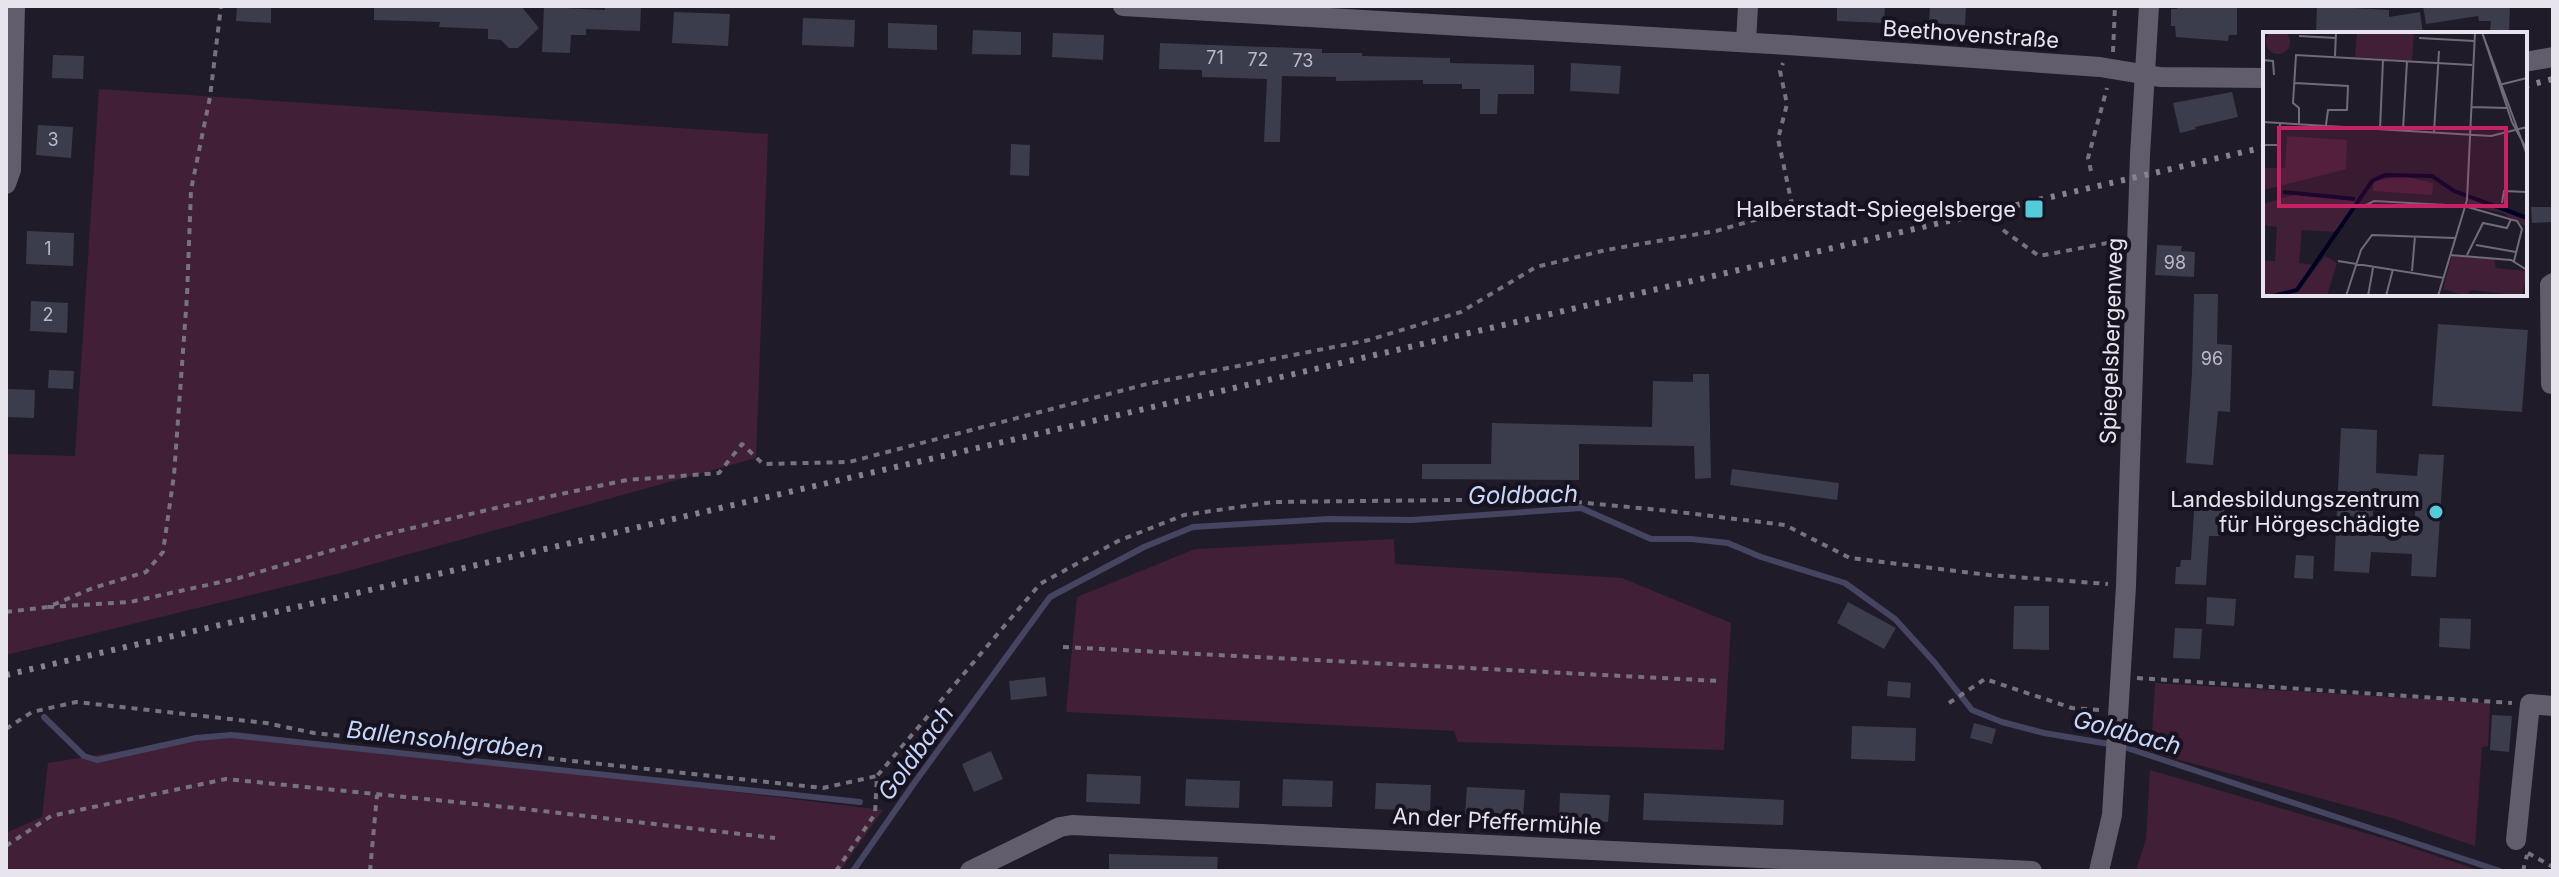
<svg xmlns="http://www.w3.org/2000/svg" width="2559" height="877" viewBox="0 0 2559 877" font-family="Inter,sans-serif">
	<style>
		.green { fill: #401f37 }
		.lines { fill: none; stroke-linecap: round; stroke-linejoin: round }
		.stream { stroke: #454461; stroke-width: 6 }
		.building { fill: #3b3c4c; fill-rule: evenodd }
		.path { stroke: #76727e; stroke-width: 4; stroke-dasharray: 6 6; stroke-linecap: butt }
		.minor { stroke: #625d6d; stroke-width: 20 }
		.rail { stroke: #86828e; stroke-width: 6; stroke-dasharray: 4 8; stroke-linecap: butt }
		.poi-dot { fill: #53cbdb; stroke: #17121f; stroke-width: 3 }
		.labels { text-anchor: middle; stroke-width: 8; stroke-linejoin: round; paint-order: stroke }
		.number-label { font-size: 18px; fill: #bcbac6 }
		.street-label { font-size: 22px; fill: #e7e4ee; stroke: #17121f }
		.poi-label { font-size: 22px; fill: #e7e4ee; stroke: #17121f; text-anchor: end }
		.water-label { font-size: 24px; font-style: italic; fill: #c5d7fa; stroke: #17121f }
		.inset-river { fill: none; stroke: #000024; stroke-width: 4 }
		.inset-road { fill: none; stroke: #706b78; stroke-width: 2 }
		.view { fill: #c42262; fill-opacity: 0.15; stroke: #c42262; stroke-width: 4 }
		.inset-edge { fill: none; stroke: #e7e4ee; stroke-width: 4 }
	</style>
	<rect width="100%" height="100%" fill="#201b29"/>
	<path class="green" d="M99,89L768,134L756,458L337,574L6,655V454L75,456Z
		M1394,539L1395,564L1622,578L1731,623L1724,750L1458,742L1454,731L1066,712L1077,597L1195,549Z
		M2155,683L2490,703L2488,746L2482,747L2475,846L2392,818L2151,752Z
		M239,732L883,810L840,871H6V833L42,817L48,763Z
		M2150,770L2389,840L2481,871H2136L2146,839Z"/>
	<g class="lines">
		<path class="stream" d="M44,717L84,756L97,760L196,738L231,735L860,802
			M853,871L915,782L1050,597L1144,547L1193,527L1329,519L1412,520L1581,508L1651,539H1691L1728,543L1761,557L1845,583L1895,619L1935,663L1972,710L2002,722L2044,733L2121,746L2500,871"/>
	</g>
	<path class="building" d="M237,6H271V23L236,21Z
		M374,6H521L539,28L518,48H509L501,40L488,39V29L439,27L440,22L374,20Z
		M605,6H641L640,31L586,29V35H571L570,53L542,52L544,7L605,10Z
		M1837,6H1885L1884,23L1837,21Z
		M1930,6H1966L1965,25L1929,23Z
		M2177,6H2237V35H2229L2228,41L2176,37L2175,26H2171V9H2177Z
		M2317,6L2389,10V17L2420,12L2423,34H2316Z
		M2423,6H2510L2509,31L2490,30L2491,21H2479L2478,16L2426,24Z
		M674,12L730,14L728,46L672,43Z
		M803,18L855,20L854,47L802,45Z
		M888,23L937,25V50L888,48Z
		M973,30L1021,32V55L972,54Z
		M1053,33L1104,35L1103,60L1052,57Z
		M1160,43L1322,49V53H1362V56L1450,58V63L1534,65V94H1498L1497,114H1480V89H1462V84H1423V80L1336,81V77L1282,76L1280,142H1264L1267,79L1202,77V70L1159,69Z
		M53,55L84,56L83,79L52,78Z
		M1571,63L1621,66L1619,94L1570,91Z
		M2232,92L2238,117L2195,127L2196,129L2180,133L2173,103Z
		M38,125L73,127L71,158L36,155Z
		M1011,144L1030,145L1029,176L1010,175Z
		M2531,207H2553V222L2532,223Z
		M27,231L74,233L73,266L26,264Z
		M2157,245L2182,246L2181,251L2195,252L2194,277L2155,275Z
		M2194,294H2218L2217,344L2232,345L2230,412L2218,411L2213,465L2186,463L2192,373Z
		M31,301L68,303L67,333L30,331Z
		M2438,324L2528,330L2522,412L2432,406Z
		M49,370L74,371L73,389L48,388Z
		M1693,374H1709L1711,478L1695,479L1694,446L1579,444V480L1422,479V464H1491L1492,423L1652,427L1653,381L1693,382Z
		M6,389L35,390L34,418L6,417Z
		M2341,428L2377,430L2376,473L2417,476L2419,454L2444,455L2436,577L2411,576L2412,554L2371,552L2369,573L2334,571ZM2374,492L2416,494L2414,535L2372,533Z
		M1732,469L1839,483L1837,500L1730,485Z
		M2195,496L2225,497L2223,536H2209L2206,585L2175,584L2176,567H2180L2181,560H2191Z
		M2296,555L2314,556L2313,579L2294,578Z
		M2207,597L2236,599L2234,626L2206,624Z
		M1848,602L1896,628L1884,649L1837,623Z
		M2014,606H2049V650L2013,649Z
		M2440,618L2471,619L2470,649L2439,647Z
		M2175,628L2202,629L2200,659L2173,658Z
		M1045,677L1047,696L1011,700L1009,681Z
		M1888,681L1911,683L1910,698L1887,696Z
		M2492,715L2512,716L2509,752L2490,750Z
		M1974,723L1996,729L1992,744L1970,738Z
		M1852,726L1916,728L1915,761L1851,759Z
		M991,751L1003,779L974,792L962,764Z
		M1087,774L1141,776L1140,804L1086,802Z
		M1186,779L1240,781L1239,808L1185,806Z
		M1283,779L1333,781L1332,807L1282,806Z
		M1376,783L1431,785L1430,811L1375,809Z
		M1467,787L1525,790L1523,817L1465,814Z
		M1560,793L1610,795L1608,822L1559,820Z
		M1644,793L1784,800L1783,825L1643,820Z
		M1109,854L1218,857L1217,871H1109Z"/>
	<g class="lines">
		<path class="path" d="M2113,52L2115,6
			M2091,171L2088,158L2107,88
			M2003,230L2039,256L2118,241
			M48,607L130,602L239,578L383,535L504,506L627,480L719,473L742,444L763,464L849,462L1147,384L1369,340L1461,312L1536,267L1606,250L1716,231L1793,209L1778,139L1787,104L1780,71L1783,63
			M6,612L48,607L93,588L146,572L163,552L174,475L187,296L191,190L210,97L221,6
			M1063,647L1719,681
			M2137,678L2512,703
			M1949,703L1985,679L2072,708L2099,710
			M6,729L32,712L76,702L266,723L314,733L823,788L877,776
			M6,846L51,816L226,779L525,809L775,838
			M2528,853L2553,867
			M370,871L377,795
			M836,871L875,814L877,776L1040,584L1118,541L1184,515L1273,502L1545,499L1670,511L1785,525L1850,558L1989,575L2108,584
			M2523,871L2527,855"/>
		<path class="minor" d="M1123,6L1788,45L2100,67L2160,77L2265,78
			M1746,42L1748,6
			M2525,62L2553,57
			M6,184L11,170L15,6
			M2551,384L2550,285L2553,283
			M2516,840L2530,704L2553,706
			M970,871L1060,827L1072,825L2032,871
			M2099,871L2112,815L2126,586L2140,155L2149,6"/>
		<path class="rail" d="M2525,86L2553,79
			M6,675L2265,147"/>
	</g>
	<g class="poi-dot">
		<rect x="2024" y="199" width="20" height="20" rx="4"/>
		<circle cx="2436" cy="512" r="8"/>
	</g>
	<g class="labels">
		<g class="number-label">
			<text x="1215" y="64">71</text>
			<text x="1258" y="66">72</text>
			<text x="1303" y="67">73</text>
			<text x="53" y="146">3</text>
			<text x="48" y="255">1</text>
			<text x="2175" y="269">98</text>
			<text x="48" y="321">2</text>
			<text x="2212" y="365">96</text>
		</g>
		<g class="street-label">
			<text transform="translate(1971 34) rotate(4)" y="8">Beethovenstraße</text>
			<text transform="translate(2111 341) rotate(-88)" y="8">Spiegelsbergenweg</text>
			<text transform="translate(1497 821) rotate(3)" y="8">An der Pfeffermühle</text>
		</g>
		<g class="poi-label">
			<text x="2016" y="217">Halberstadt-Spiegelsberge</text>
			<text x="2420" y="507">Landesbildungszentrum<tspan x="2420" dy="25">für Hörgeschädigte</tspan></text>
		</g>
		<g class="water-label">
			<text transform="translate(1523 495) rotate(-1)" y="8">Goldbach</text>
			<text transform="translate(2127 733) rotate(15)" y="8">Goldbach</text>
			<text transform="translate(445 740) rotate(6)" y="8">Ballensohlgraben</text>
			<text transform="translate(916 753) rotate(-54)" y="8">Goldbach</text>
		</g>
	</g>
	<g transform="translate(2263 32)">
		<rect width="264" height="264" fill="#201b29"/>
		<path d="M3 10a12 12 0 1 1 24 0a12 12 0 1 1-24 0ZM94,0H151L149,29L92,25ZM24,104L84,108L83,137L0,158V136H22ZM140,144L170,151L169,163L110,159L111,149ZM37,161L94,168L73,200L39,198L36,231L51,233L32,258L0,264V229H12L14,195L0,193V172ZM207,164L264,186V195L238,180L205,174ZM62,224L74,231L64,264H19L37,257ZM189,224L231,227L233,236L264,239L259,264L208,258L203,264L180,257Z" fill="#401f37"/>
		<path class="inset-river" d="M20,160L92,167M10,264L34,258L109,149L122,143L169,144L191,159L264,186"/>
		<path class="inset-road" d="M219,0L264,123M219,0L249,90L264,118M36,4L73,6M156,6L211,9M72,24L73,0M0,28L10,29L11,43M32,51L85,54L84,78H65L63,93M236,53L264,46M208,75L244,76M0,90L228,104L264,95M36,92V76L30,71L33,23L209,33M117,97L120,28M140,98L144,29M171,100L176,19M0,113H16L17,91M239,171L241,159L264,160M101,174L111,169L201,174L254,189L259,197L251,229M213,213L253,220M187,223L248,228L264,238M204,223L220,191L244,196L248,187M75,229L181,246M149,239L152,204M83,264L98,218L109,203L192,206M105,264L110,236M123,264L130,237M175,264L204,168L212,0"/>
		<path class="view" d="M16,96H243V174H16Z"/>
		<rect width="264" height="264" class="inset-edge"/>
	</g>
	<rect width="2559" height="877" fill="none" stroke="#e7e4ee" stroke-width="16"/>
</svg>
